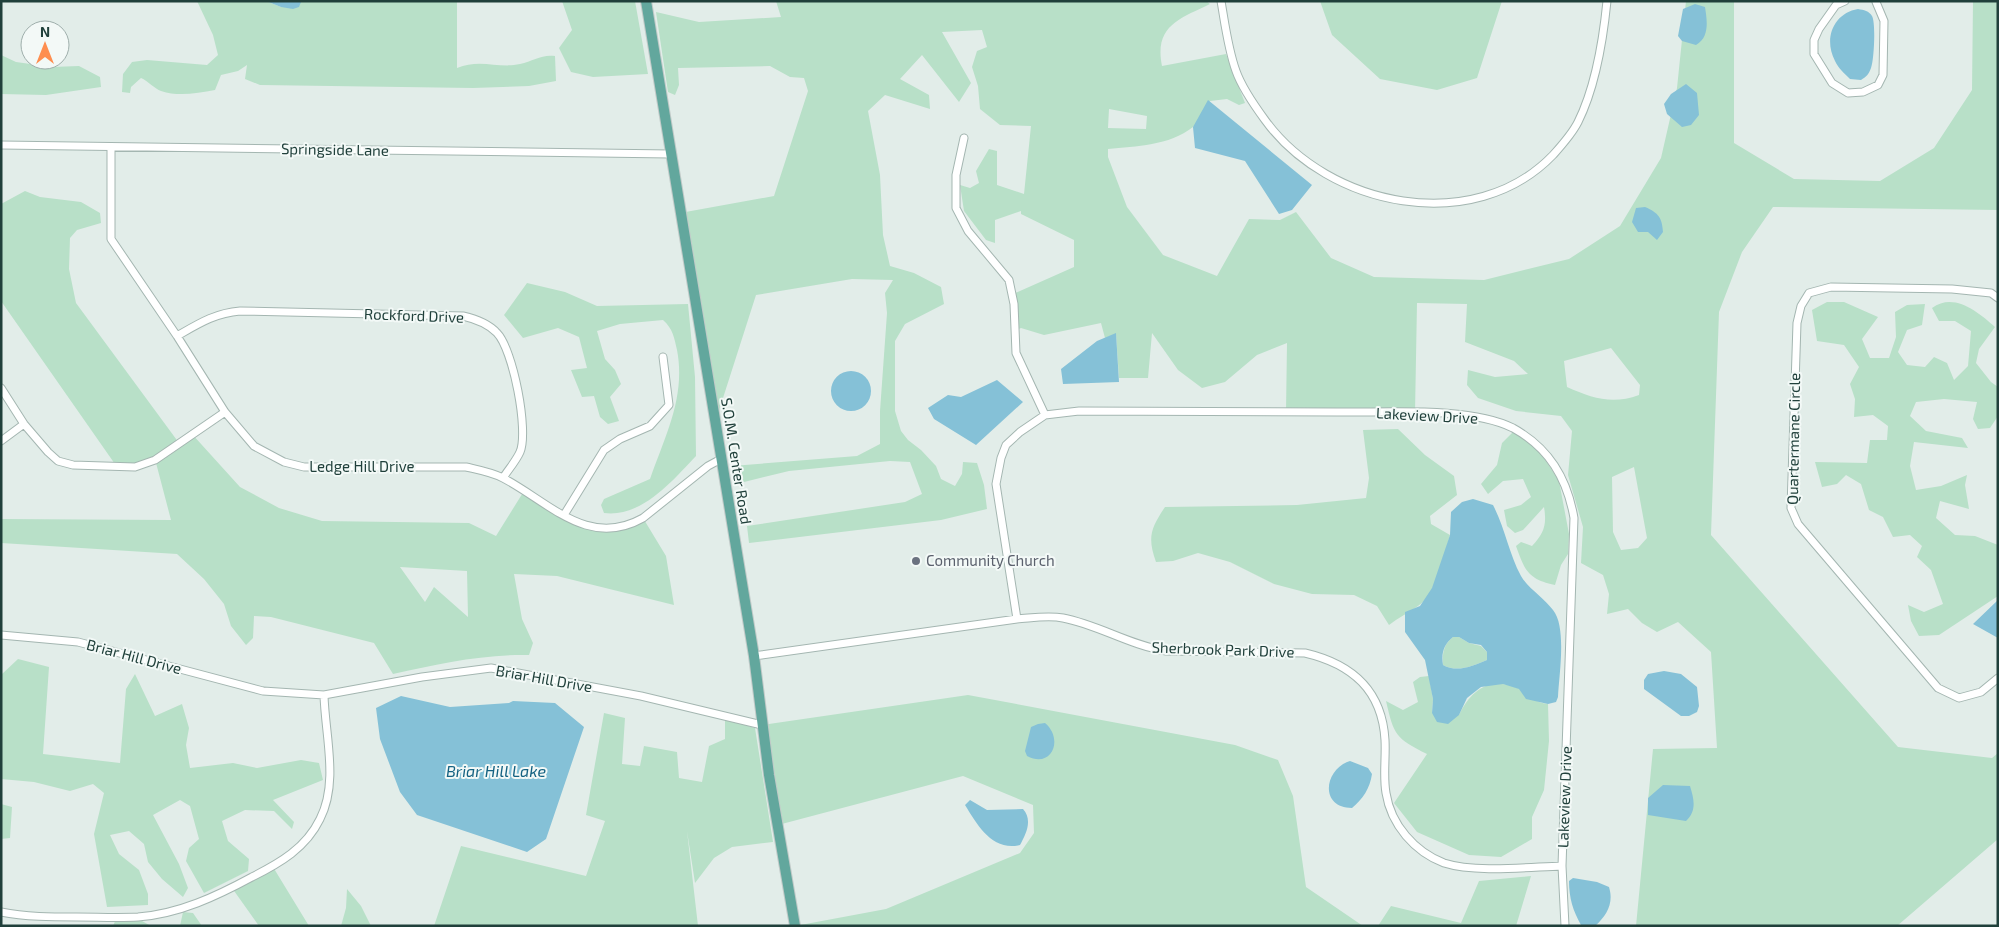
<svg xmlns="http://www.w3.org/2000/svg" width="1999" height="927" viewBox="0 0 1999 927" font-family="'Exo 2',sans-serif">
	<style>
		.green { fill: #b8e0c8; fill-rule: evenodd }
		.water { fill: #85c1d7; fill-rule: evenodd }
		.lines { fill: none; stroke-linecap: round; stroke-linejoin: round }
		.minor-casing { stroke: #a4b6b1; stroke-width: 9 }
		.primary-casing { stroke: #c1cac8; stroke-width: 12 }
		.minor { stroke: #fff; stroke-width: 7 }
		.primary { stroke: #62a79d; stroke-width: 10 }
		.worship-dot { fill: #6b7280; stroke: #f3f9f7; stroke-width: 2 }
		.labels { text-anchor: middle; stroke-width: 4; stroke-linejoin: round; paint-order: stroke }
		.street-label { font-size: 15px; fill: #20403b; stroke: #f3f9f7 }
		.worship-label { font-size: 15px; fill: #5b616d; stroke: #f3f9f7; text-anchor: start }
		.water-label { font-size: 16px; font-style: italic; fill: #146282; stroke: #f3f9f7 }
	</style>
	<rect width="100%" height="100%" fill="#e2ede9"/>
	<path class="green" d="M197,1H266L281,7L301,1H457V68C480,58 499,69 520,64C533,61 542,54 555,56L556,81L529,86L473,88L260,85L245,79L247,65L238,71L221,75L215,90C197,93 179,97 161,91C155,89 148,81 141,78L131,87L130,93L122,92L123,74L132,62L147,60L207,65L218,55L213,35Z
		M562,1H635L648,74L593,77L571,72L559,48L572,30Z
		M776,1H1206L1210,4C1179,19 1154,26 1162,66L1226,54L1245,103L1239,105L1227,99L1210,101C1205,109 1200,121 1193,127C1169,146 1136,146 1108,149V157L1127,207L1163,255L1217,276L1249,219L1280,220L1296,212L1331,258L1374,277L1484,280L1569,259L1620,226L1661,158L1677,88L1686,1H1734V143L1794,179L1880,181L1934,148L1972,90L1973,1H1998V210L1773,207L1742,252L1719,312L1711,535L1898,747L1992,758L1998,753V839L1897,926H1636L1653,749L1717,748L1711,652L1678,622L1657,632L1642,623L1628,609L1607,614L1609,594L1603,575L1581,563L1583,527L1568,475L1572,431L1561,416L1516,411L1478,398L1467,385L1468,370L1495,377L1528,374L1514,361L1465,342L1467,304L1417,303L1415,413L1286,412L1287,343L1257,355L1225,382L1202,388L1178,370L1152,333L1148,378H1119L1116,334L1105,338L1101,323L1044,335L1021,328L1014,331L1013,294L1074,267V240L1021,214V211L995,220V243L986,240L964,211L960,185L970,188L979,183L976,171L989,149L997,151V185L1024,194L1031,126L1000,125L980,109L978,86L972,67L977,51L987,47L982,30L942,32L971,83L959,102L922,55L900,79L929,95L930,109L885,95L868,111L880,175L883,235L890,266L914,273L941,287L944,304L905,324L895,341V411L901,431L908,440L921,450L936,466L941,479L955,486L962,474L963,462L977,463L984,485L987,509L941,520L749,543L747,526L905,502L922,494L910,462L890,461L789,471L740,483L732,466L857,456L880,444V411L887,313L885,293L893,280L852,279L756,295L715,423L680,213L774,196L808,91L804,78L790,77L770,66L678,68L679,85L675,95L668,92L656,12L699,22L781,17ZM1109,109L1147,116L1146,129L1108,128ZM1611,348L1640,385L1639,395C1612,405 1592,398 1567,387L1564,361ZM1634,467L1647,538L1638,548L1621,550L1613,532L1612,477Z
		M1320,1H1502L1477,78L1437,90L1380,79L1332,35Z
		M1,55L16,62L52,67L79,66L100,77L101,87L46,95L1,94Z
		M25,191L40,197L81,202L100,213L101,223L77,230L70,238L69,269L76,303L179,443L192,434L240,487L279,508L322,521L469,523L496,536L524,491L564,515L604,529L643,518L666,556L674,605L557,576L514,574L522,619L533,643L529,655C483,654 438,664 393,674L374,643L271,617L254,616L253,638L246,645L231,626L224,604L204,579L177,554L1,543V519L171,520L155,459L135,467H117L1,301V204ZM400,567L467,571L468,617L434,587L425,602Z
		M527,283L565,292L597,306L688,304L695,377L696,456C673,480 642,518 604,513L601,505L604,499L650,479C665,436 686,397 677,350C674,337 673,329 663,320L620,324L597,331L605,359L615,370L621,384L610,397L619,421L608,424L600,417L594,396L582,397L571,370L587,368L579,337L558,328L523,338L504,315Z
		M1827,302H1844L1878,317L1862,339L1870,358H1889L1896,337L1895,312L1907,305L1925,304L1922,325L1907,330L1898,352L1907,365L1925,367L1934,357L1947,363L1954,380L1968,366L1971,331L1955,321H1939L1932,308C1954,292 1978,312 1995,327L1979,349L1976,363L1991,382L1998,387V416L1990,428L1978,429L1973,419L1977,402L1944,399L1916,402L1910,416L1926,431L1962,438L1968,448L1914,442L1910,466L1916,490L1941,486L1967,475L1965,485L1969,509L1940,501L1936,518L1955,535L1975,536L1998,545V596L1939,635L1919,636L1911,621L1908,605L1924,612L1943,604L1931,570L1917,557L1922,546L1910,535L1893,537L1883,517L1869,510L1861,484L1846,475L1837,484L1822,487L1815,462L1867,463L1870,440H1887L1888,426L1873,415L1854,417L1855,399L1850,384L1859,367L1844,345L1817,341L1812,310Z
		M1398,429L1425,455L1454,476L1457,495L1430,516L1431,524L1450,535C1444,555 1436,595 1418,606C1408,613 1398,618 1389,625L1377,606L1354,595L1312,594L1274,584L1230,562L1198,553L1173,561L1156,562C1147,537 1151,528 1165,507L1297,505L1366,498L1369,478L1363,430Z
		M1513,432L1539,450L1559,481L1569,534L1568,554L1561,565L1555,585C1528,579 1525,571 1516,546L1521,542L1532,546C1544,533 1547,525 1544,507L1523,530L1515,533L1507,526L1504,510L1521,505L1531,497L1523,479L1503,481L1488,494L1481,484L1497,465L1502,443Z
		M1453,637H1459L1469,643L1481,646L1487,652V660C1473,666 1457,673 1443,665C1442,653 1444,644 1453,637Z
		M18,659L49,667L43,754L120,763L126,689L135,674L155,716L182,704L189,728L186,745L190,768L233,763L257,768L301,760L319,763L323,780L273,800L294,822L292,829L274,811L245,810L222,821L228,841L249,859L248,871L204,893L186,861L189,848L199,839L190,806L180,800L153,815L179,864L188,888L183,897L162,879L148,862L144,844L129,831L110,835L119,854L139,870L148,894V905L107,907L94,834L104,793L93,784L70,791L34,782L1,779V675Z
		M1429,676L1433,699L1432,713L1459,715C1471,690 1489,676 1518,688C1530,694 1532,702 1548,704L1549,741L1544,790L1532,817V839L1501,857L1469,855L1417,832L1394,803L1427,754C1395,738 1394,735 1386,701L1403,710L1418,702L1413,682L1420,677Z
		M968,695L1235,745L1278,760L1293,796L1306,887L1363,926H795L886,909L1020,853L1034,833L1033,805L963,776L778,825L762,725Z
		M604,713L625,718L622,764L640,766L644,746L677,752L679,778L702,782L709,746L725,739V719L755,728L773,842L732,847L714,858L695,883L687,831L698,926H434L461,846L586,876L605,821L586,815Z
		M1,804L12,807L10,838L1,839Z
		M273,867L309,926H259L232,888Z
		M1531,876L1516,926H1378L1391,906L1461,923L1479,881Z
		M347,889L361,906L371,926H341L346,908Z
		M183,912L193,913L202,926H180Z
		M116,919L142,921L151,926H113Z"/>
	<path class="water" d="M266,1H301V2L299,7L293,9L281,7Z
		M1695,4L1705,7C1707,20 1710,37 1696,45L1682,41L1678,36L1683,9Z
		M1858,9C1864,10 1869,11 1872,16C1876,23 1874,61 1871,68C1869,74 1866,77 1861,80L1850,79C1845,74 1838,68 1835,61C1823,38 1834,13 1858,9Z
		M1686,84L1697,93L1699,115L1691,125L1682,127L1667,114L1664,104L1671,94Z
		M1208,100L1312,185L1292,210L1279,214L1245,161L1195,148L1193,127Z
		M1645,207C1659,213 1662,218 1663,232L1657,240L1648,232H1638L1632,222L1636,208Z
		M1116,333L1119,382L1063,384L1061,369L1097,341Z
		M831 391a20 20 0 1 1 40 0a20 20 0 1 1-40 0Z
		M997,380L1023,402L976,445L934,419L928,408L948,395L961,397Z
		M1473,499L1493,505C1505,528 1509,554 1521,576C1527,587 1545,599 1553,610C1567,627 1559,675 1558,697L1556,702L1548,704L1526,699L1519,689L1503,684L1481,687L1467,698L1459,715L1448,724L1437,722L1432,713L1433,699L1425,660L1405,632V612L1420,606L1432,588L1450,535L1451,512L1462,502ZM1453,637H1459L1469,643L1481,645L1487,652V660C1473,666 1457,673 1443,665C1441,653 1444,644 1453,637Z
		M1998,600V638L1973,624Z
		M1664,671L1681,674L1697,687L1699,706L1697,712L1689,716H1681L1644,689V680L1648,674Z
		M401,696L450,707L509,703L513,701L555,703L584,727L546,839L527,852L417,815L400,792L380,739L376,708Z
		M1045,723C1064,739 1052,769 1027,756L1025,751L1031,727L1038,724Z
		M1350,761L1368,768L1372,774C1370,788 1363,799 1352,808C1319,808 1324,769 1350,761Z
		M1663,785L1690,786C1694,799 1697,811 1686,821L1648,815V798Z
		M970,800L987,810L1023,809C1033,820 1026,834 1020,845C992,851 978,826 965,805Z
		M1573,878L1597,882L1609,887C1614,903 1607,915 1595,926L1581,925C1573,911 1569,898 1569,881Z"/>
	<g class="lines">
		<defs>
			<path id="minor" d="M1221,1C1225,24 1228,49 1236,71C1242,88 1254,105 1265,120C1328,207 1474,237 1553,155C1562,145 1572,134 1578,122C1596,86 1603,41 1607,1
				M1845,1L1836,5L1819,29L1814,40V54L1832,83L1848,93L1863,92L1878,85L1883,75L1884,21L1876,2
				M964,138L956,175V208L968,231L1009,280L1014,304L1016,353L1045,415
				M1,145L670,154
				M111,147V239L177,336L225,412L254,446L284,462L304,467H466C479,470 491,472 503,478C549,502 588,549 643,518L708,466L721,459
				M1998,298L1991,293L1952,289L1831,287L1809,293L1801,306L1797,323L1791,508L1798,524L1938,688L1959,698L1981,692L1998,678
				M177,336C198,324 215,313 240,311L463,316C476,319 488,323 497,333C513,349 529,431 520,452C516,461 508,470 503,478
				M1,388L24,424L48,452L58,461L73,465L135,467L155,460L225,412
				M1,441L24,424
				M564,515L604,450L620,439L650,426L669,405L663,357
				M1017,619L996,484L1001,458L1006,445L1020,432L1045,415L1079,411C1165,412 1251,412 1337,412C1386,413 1469,406 1513,428C1549,448 1567,478 1574,518L1562,866L1565,926
				M1,635L78,642L263,691L324,695L422,677L491,668L641,696L762,725
				M754,656L1017,619C1032,618 1048,615 1063,618C1099,625 1129,645 1166,651L1305,653C1352,664 1382,690 1385,740C1386,758 1383,776 1386,793C1391,825 1415,852 1444,863C1475,873 1529,867 1562,866
				M1,912C26,917 52,917 77,917C97,917 118,918 138,917C179,914 217,896 252,877C280,863 306,848 320,819C339,782 325,735 324,695"/>
			<path id="primary" d="M646,1L754,656L769,775L795,926"/>
		</defs>
		<use href="#minor" class="minor-casing"/>
		<use href="#primary" class="primary-casing"/>
		<use href="#minor" class="minor"/>
		<use href="#primary" class="primary"/>
	</g>
	<circle class="worship-dot" cx="916" cy="561" r="5"/>
	<g class="labels">
		<g class="street-label">
			<text transform="translate(335 150) rotate(1)" y="5">Springside Lane</text>
			<text transform="translate(414 316) rotate(2)" y="5">Rockford Drive</text>
			<text transform="translate(1427 416) rotate(3)" y="5">Lakeview Drive</text>
			<text transform="translate(1794 439) rotate(-89)" y="5">Quartermane Circle</text>
			<text transform="translate(736 461) rotate(81)" y="5">S.O.M. Center Road</text>
			<text x="362" y="472">Ledge Hill Drive</text>
			<text transform="translate(1223 650) rotate(2)" y="5">Sherbrook Park Drive</text>
			<text transform="translate(134 657) rotate(15)" y="5">Briar Hill Drive</text>
			<text transform="translate(544 679) rotate(10)" y="5">Briar Hill Drive</text>
			<text transform="translate(1565 797) rotate(-88)" y="5">Lakeview Drive</text>
		</g>
		<g class="worship-label">
			<text x="926" y="566">Community Church</text>
		</g>
		<g class="water-label">
			<text x="496" y="777">Briar Hill Lake</text>
		</g>
	</g>
	<rect width="1999" height="927" fill="none" stroke="#20403b" stroke-width="5"/>
	<g transform="translate(45 45)"><circle r="24" fill="#f3f9f7" stroke="#9fafac"/>
	<path d="M0-4L9 19L0 12L-9 19Z" fill="#fe8e4f"/>
	<text y="-8" font-size="14" font-weight="bold" text-anchor="middle" fill="#20403b">N</text>
	</g>
</svg>
